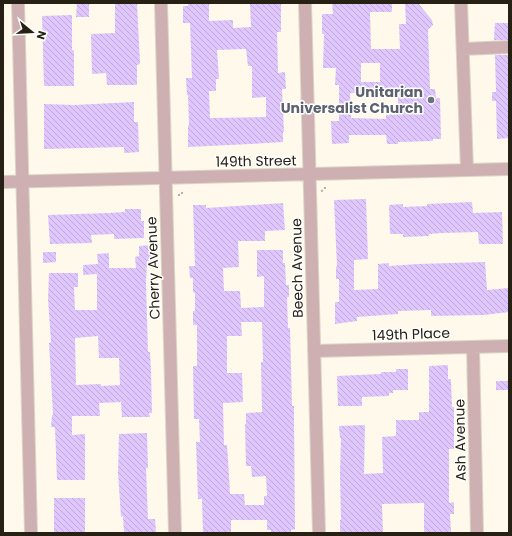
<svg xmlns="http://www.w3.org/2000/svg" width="512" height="536" viewBox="0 0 512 536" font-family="Poppins,sans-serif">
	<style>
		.building { fill: url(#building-back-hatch); fill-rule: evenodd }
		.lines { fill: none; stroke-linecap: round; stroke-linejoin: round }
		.minor-casing { stroke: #dbd6c8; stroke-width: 14 }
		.path { stroke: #b3ae9f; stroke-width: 2; stroke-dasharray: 2 3; stroke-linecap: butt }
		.minor { stroke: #ceb0b2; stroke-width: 12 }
		.worship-dot { fill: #6b7280; stroke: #fff; stroke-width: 1.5 }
		.labels { text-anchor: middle; stroke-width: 3; stroke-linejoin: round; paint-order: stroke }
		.worship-label { font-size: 14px; font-weight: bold; fill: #5b616d; stroke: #fff; text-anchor: end }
		.street-label { font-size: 14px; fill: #262114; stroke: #fff }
	</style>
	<defs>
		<pattern id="building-back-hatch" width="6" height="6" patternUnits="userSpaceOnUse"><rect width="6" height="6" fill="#dfc6fc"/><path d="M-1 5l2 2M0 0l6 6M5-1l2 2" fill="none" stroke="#bfaad7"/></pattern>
	</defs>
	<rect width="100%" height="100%" fill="#fef9ea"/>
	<path class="building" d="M77,3H89V17H76Z
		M115,3H137L140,64L137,65V85H107L106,73L92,74L91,34L115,33Z
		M250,3H281V32H277L278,73L285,72L286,89H282L284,132H283V142L250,144L188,147V125H189L188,95H187L186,78H192L190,23H183V6H188V4H209V21L233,20V28L251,27ZM246,49L248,66H252V98L266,97V117L210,118L209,91H216V79H219L217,50Z
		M332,3H392V12H370L371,49H400L399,24H406L405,3H418L432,20L433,25L428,30L430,89H435L436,98H440L441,139H433V141L398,142V144H387L386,135H349V143L332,144L331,121H339V85H335L336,68H323L324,34H322V14H333ZM361,63H380V82H361ZM350,93L398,94V114L386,115V119L351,118Z
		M72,15V50H74V86H44L42,16Z
		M495,23H509V40H494Z
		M495,55H509V138L497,139L496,101H492V92H496Z
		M134,102V122H138L139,152L124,153V147L44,149V104L74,105Z
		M366,199L368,259L354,260V290L378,289V264L389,263V266L418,264L485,262L487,290L509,288V312L484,315L431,316V310L398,311V314L357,317V321L335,324V302H339V279H336V267L337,266L334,200Z
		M472,202L473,213L502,212L503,244H479L478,232L442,233L429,234V236L403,237V234H390L389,205L403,204V207L427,206V204Z
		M283,203L285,230L265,231V241H238L239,267L223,268L224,291H240L241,308L264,307V276L257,277V250H283V263H285L286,285H289V297H287L288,328H290L292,406H294V418L295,529L291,530V532H271V530H267V520H231V533H203L202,499H198L196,442H200L199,419H194L193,366H197V325H193V311H195V293L193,292V278H190L189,266H195V265L193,205H206V208ZM241,322H262L263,362H261L262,412L246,413V424H245L246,466H251L252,477L266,476L267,496H264V505H245L244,494H230L228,459L227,445H224L223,403L243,402L242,373H227V336H242Z
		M125,209H141V221H144V238L114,239V234L91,235L92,243L50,244L48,215L108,213L125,212Z
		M151,245L152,261H147L146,283L148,352H150L151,372L152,413H149L150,417H122L121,402L99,403L100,416H72V435L85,434V480H57L55,427H51L52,415H53L49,343L51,342L48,299L49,273H78V287H74L75,310H97V274L83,275V265L98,264L97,254L109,253V268H136L135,257L139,256V246ZM98,336L99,358H119L120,385L101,386V384L76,385L75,338Z
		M43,252H56V262L43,263Z
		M448,365V379H451L452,407H454V449H449V503L454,502V514H450L451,533H424V503L382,504L383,533H340V520H341L340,475L341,438H340L339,426L365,425L364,474L383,473L382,437L396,436V420H419V412H429V366Z
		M396,369H408V390H393V393H389V396L362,397V406H338L337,376L381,374V372H396Z
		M496,381H509V390H496Z
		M147,433L148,468H146L148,519H155L156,533H124L123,516L121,517L118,472L119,434Z
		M54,498H85V533H54Z"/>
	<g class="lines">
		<defs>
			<path id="minor" d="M18,3L31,533
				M161,3L175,533
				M305,3L319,533
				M461,3L467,170
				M463,49L509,47
				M3,182L509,169
				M473,347L477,533
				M314,351L509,346"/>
		</defs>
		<use href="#minor" class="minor-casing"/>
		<path class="path" d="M321,191L325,190V186
			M178,195H182V190"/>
		<use href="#minor" class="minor"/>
	</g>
	<circle class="worship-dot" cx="431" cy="100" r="4"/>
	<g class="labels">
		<g class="worship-label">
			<text x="423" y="97">Unitarian<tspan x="423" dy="16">Universalist Church</tspan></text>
		</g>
		<g class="street-label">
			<text transform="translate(256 161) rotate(-1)" y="5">149th Street</text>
			<text transform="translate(153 268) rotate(-92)" y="5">Cherry Avenue</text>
			<text transform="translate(297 268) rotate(-91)" y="5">Beech Avenue</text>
			<text transform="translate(411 334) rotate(-2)" y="5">149th Place</text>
			<text transform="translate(460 440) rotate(-91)" y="5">Ash Avenue</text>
		</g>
	</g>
	<rect width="512" height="536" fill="none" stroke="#262114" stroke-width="8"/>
	<g transform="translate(32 32) rotate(108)" stroke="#ffffff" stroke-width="3" paint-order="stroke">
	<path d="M0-3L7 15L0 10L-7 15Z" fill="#262114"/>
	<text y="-6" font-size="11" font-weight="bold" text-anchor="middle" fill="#262114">N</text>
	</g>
</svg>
